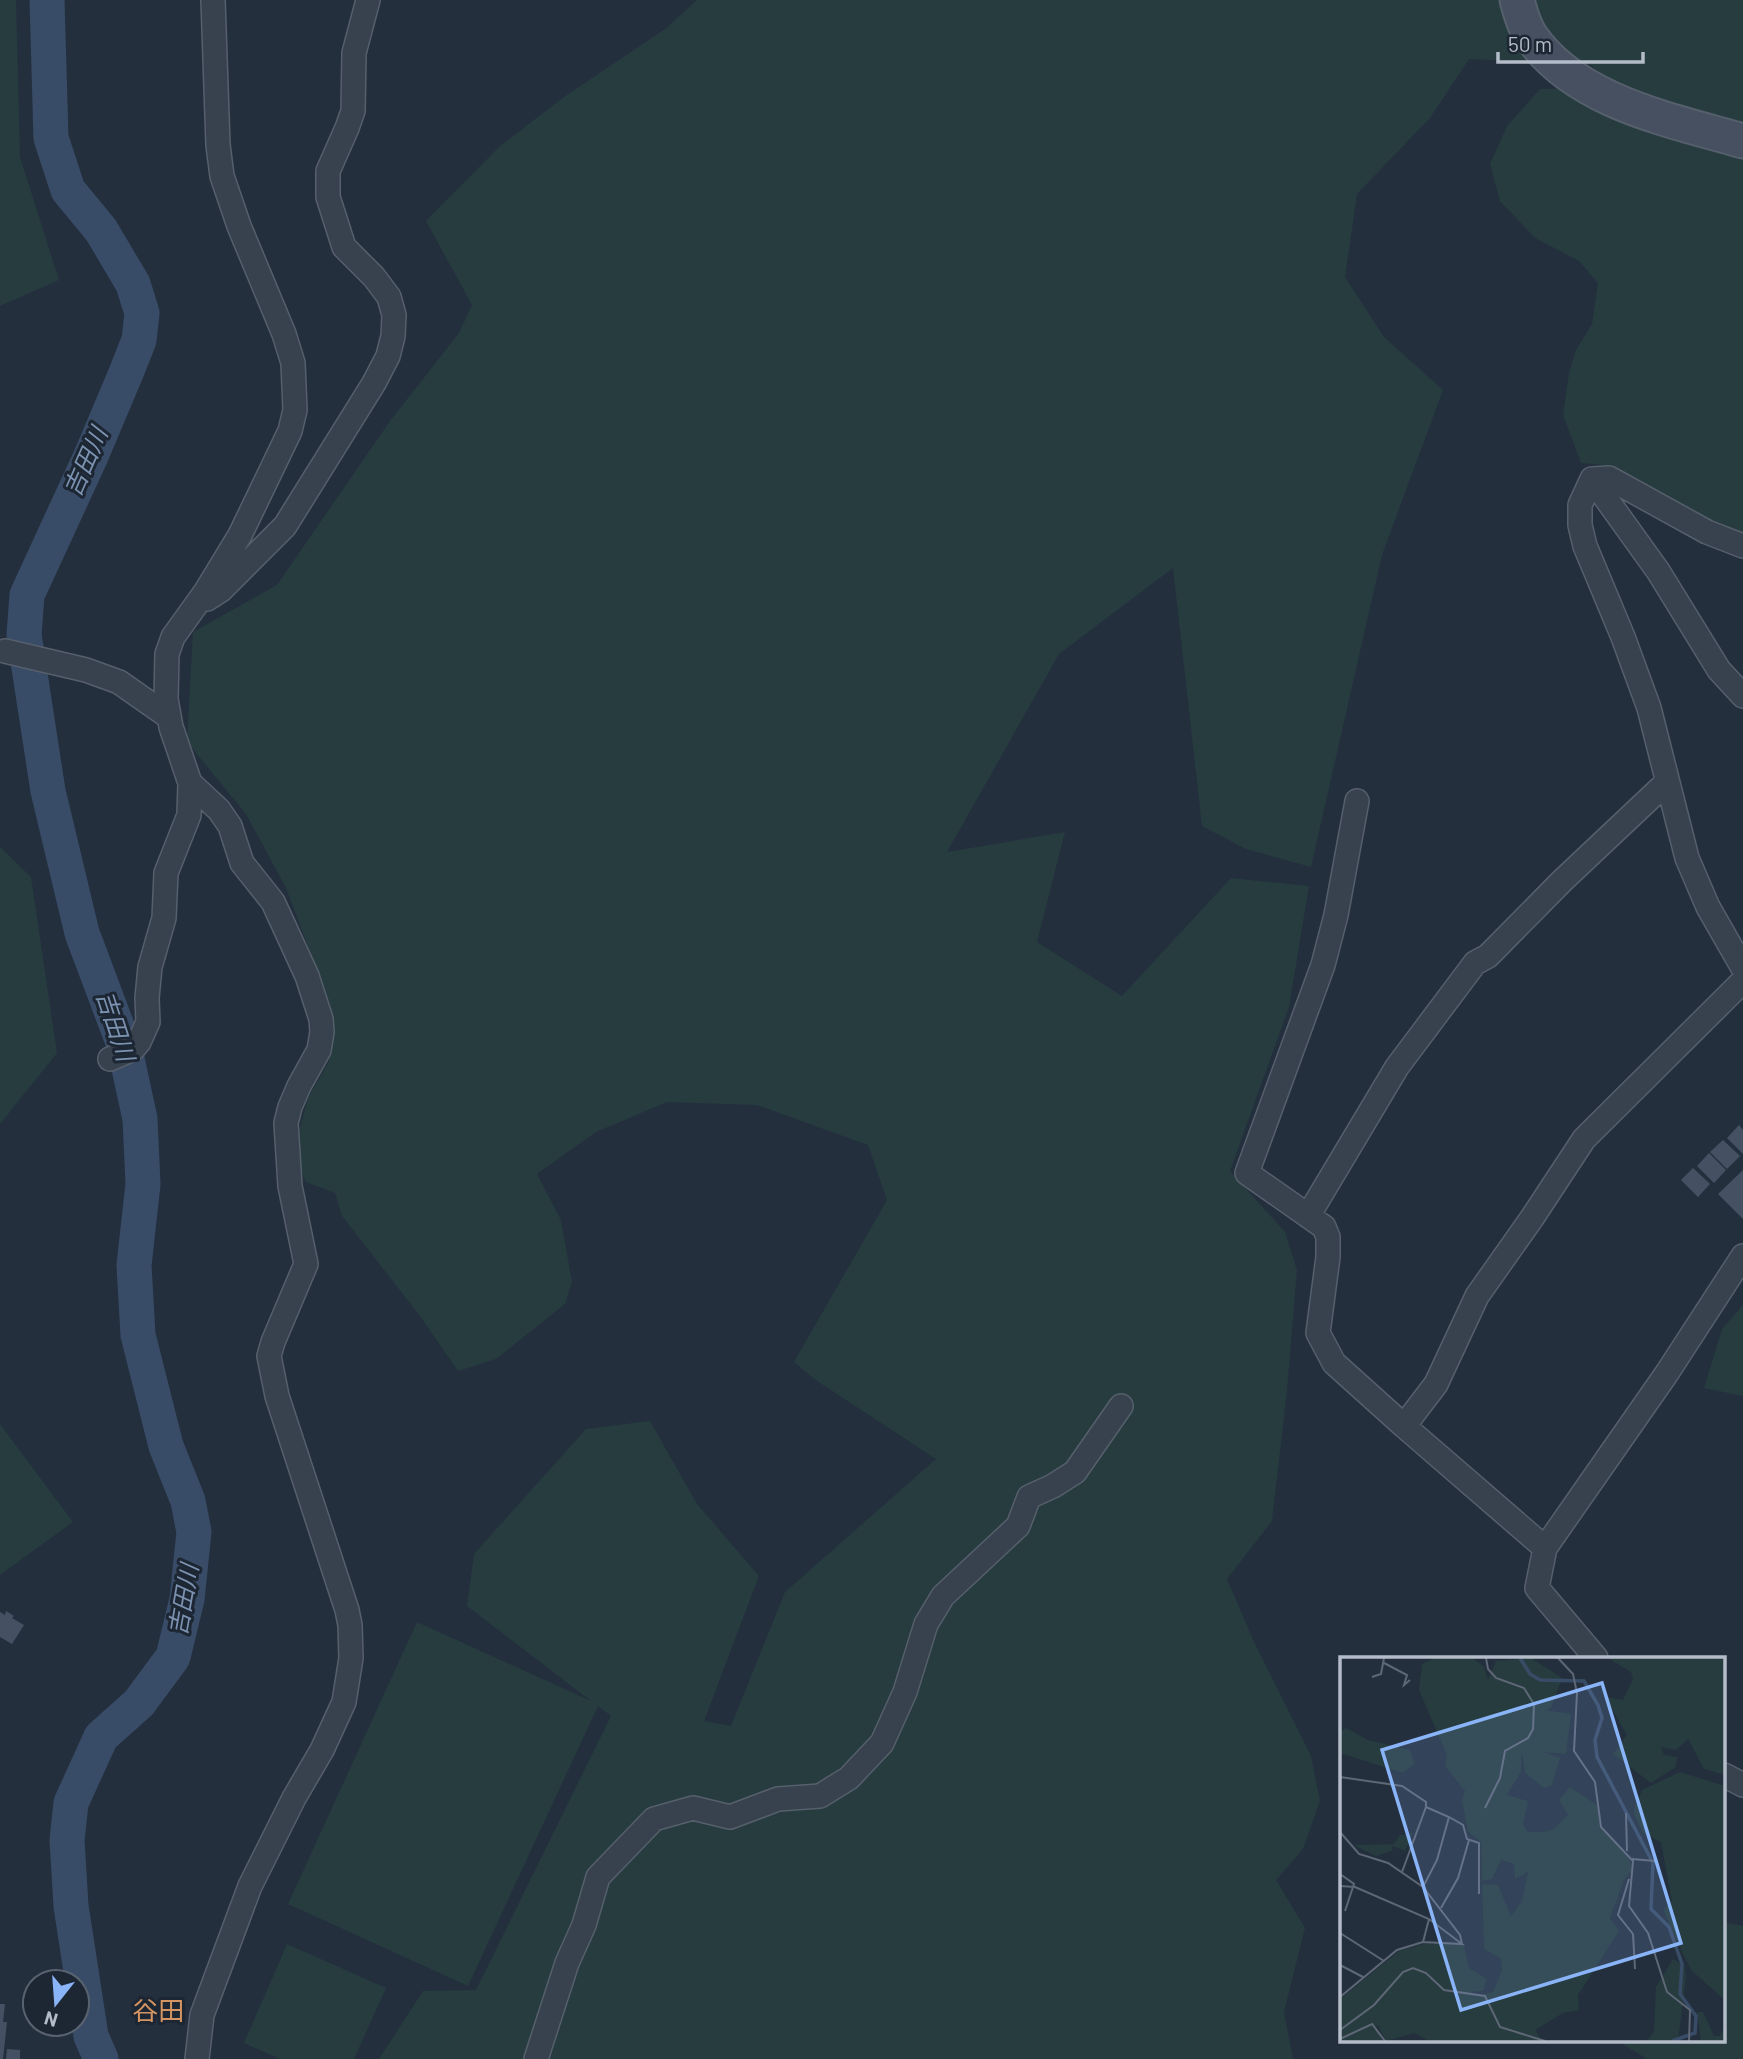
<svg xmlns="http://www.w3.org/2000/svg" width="1743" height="2059" viewBox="0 0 1743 2059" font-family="Barlow,'Noto Sans JP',sans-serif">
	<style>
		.green { fill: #263c3f }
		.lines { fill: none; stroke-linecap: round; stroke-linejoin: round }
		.river { stroke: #394c67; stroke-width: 35 }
		.building { fill: #455162 }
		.street-casing { stroke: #565f6c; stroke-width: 26 }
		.secondary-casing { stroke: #565f6c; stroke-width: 37 }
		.street { stroke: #38414e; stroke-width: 23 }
		.secondary { stroke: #465061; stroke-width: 33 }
		.labels { text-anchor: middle; stroke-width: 6; stroke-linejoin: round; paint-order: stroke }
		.water-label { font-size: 24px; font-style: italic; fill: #7c92b1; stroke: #1d2633 }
		.quarter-label { font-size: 26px; fill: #d59563; stroke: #1d2633 }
		.inset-river { fill: none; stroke: #394c67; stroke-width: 3.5 }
		.inset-road { fill: none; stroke: #5e6776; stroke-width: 2 }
		.view { fill: #8ab4f8; fill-opacity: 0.15; stroke: #8ab4f8; stroke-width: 3.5 }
		.inset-edge { fill: none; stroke: #b4bcc9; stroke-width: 3.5 }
	</style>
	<rect width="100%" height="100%" fill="#242f3e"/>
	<path class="green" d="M0,0H16L20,157L59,280L0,306Z
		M697,0H1743V536L1696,521L1631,484L1612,466L1581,463L1563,415L1569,373L1576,350L1592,324L1598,283L1579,261L1535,238L1500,201L1490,164L1507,126L1540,89L1580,88L1646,122L1591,65L1469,59L1430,118L1357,194L1345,277L1384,337L1443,390L1382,555L1311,867L1246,849L1202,826L1173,568L1059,654L947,852L1065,832L1037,942L1122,996L1231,878L1309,886L1289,1007L1230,1171L1285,1232L1297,1270L1287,1391L1272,1521L1227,1579L1254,1642L1311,1756L1320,1801L1303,1849L1276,1880L1305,1928L1284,2012L1293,2059H379L423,1991L476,1990L611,1716L598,1706L468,1986L288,1904L417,1622L591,1701L467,1606L474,1554L586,1429L650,1421L697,1504L759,1576L704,1721L731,1726L785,1592L936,1459L817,1381L794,1362L887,1200L868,1145L757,1105L667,1102L596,1132L537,1174L561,1220L572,1282L565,1304L496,1359L458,1371L420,1316L342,1216L335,1193L306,1182L293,1153L308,1098L329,1061L331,1007L286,888L246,814L187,742L193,632L277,585L390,421L459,333L472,305L426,221L500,146L564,97L665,29Z
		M0,847L31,877L57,1053L0,1124Z
		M1743,1305V1396L1704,1388L1722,1329Z
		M0,1424L73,1522L0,1575Z
		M1724,1922L1743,1926V2059H1647L1616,2040H1724Z
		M287,1944L386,1988L354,2059H280L244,2043Z"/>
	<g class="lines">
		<path class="river" d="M47,0L51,138L68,190L101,230L133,284L142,313L139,340L126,373L91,456L27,595L24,635L48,791L82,933L124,1045L140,1119L143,1184L134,1265L138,1335L166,1446L188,1501L194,1532L187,1599L173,1657L139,1703L101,1737L71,1803L67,1840L71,1906L91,2036L101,2059"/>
	</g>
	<path class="building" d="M1739,1125L1743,1130V1154L1727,1138Z
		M1723,1140L1740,1156L1727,1169L1710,1152Z
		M1709,1153L1726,1170L1714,1183L1697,1166Z
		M1693,1168L1710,1184L1698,1197L1681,1180Z
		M1743,1170V1219L1718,1194Z
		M6,1611L14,1616L12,1618L24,1625L12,1644L0,1637V1612L5,1615Z
		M0,2004H5L3,2022H7L3,2059H0Z
		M7,2049L20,2050V2059H6Z"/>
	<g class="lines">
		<defs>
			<path id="street" d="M1592,479L1580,505V525L1585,546L1623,637L1649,708L1687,858L1708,907L1743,968
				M1743,546L1707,532L1609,478L1592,479L1658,571L1719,670L1743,696
				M207,599L221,590L285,526L374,383L388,356L393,336L394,315L389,297L374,277L344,247L328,197V171L347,128L353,111L354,53L368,0
				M5,651L86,670L119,682L169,717
				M1357,801L1336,915L1323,965L1247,1173L1324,1227L1328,1237V1257L1318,1333L1334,1363L1404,1426
				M110,1059L133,1049L139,1042L148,1022L147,998L150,967L164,918L166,873L189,815L190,783
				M1308,1216L1397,1067L1475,963L1488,956L1562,881L1667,782
				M1545,1548L1667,1373L1743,1256
				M1596,1658L1537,1588L1545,1548L1404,1426L1436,1384L1477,1296L1532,1218L1584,1139L1743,981
				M1724,1775L1743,1785
				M197,2059L202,2015L250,1886L294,1798L322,1750L344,1702L351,1658L350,1625L347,1610L277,1396L269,1356L273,1342L306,1264L290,1186L286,1123L290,1107L299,1086L319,1050L322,1032L321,1019L307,976L273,902L242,863L230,826L219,810L190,783L171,727L166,699L167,654L173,637L206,591L240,535L290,431L295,410L293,363L284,334L239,226L222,176L218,145L213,0
				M536,2059L567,1963L584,1925L598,1877L654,1819L693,1808L730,1817L778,1799L820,1796L849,1778L882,1743L905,1692L926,1624L943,1596L1018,1526L1029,1497L1053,1486L1075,1472L1121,1406"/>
			<path id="secondary" d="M1517,0C1520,12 1524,25 1530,35C1575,102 1671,120 1743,141"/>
		</defs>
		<use href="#street" class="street-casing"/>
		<use href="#secondary" class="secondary-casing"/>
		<use href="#street" class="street"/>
		<use href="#secondary" class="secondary"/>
	</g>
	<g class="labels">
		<g class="water-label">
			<text transform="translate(86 462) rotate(-66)" y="8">吉田川</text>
			<text transform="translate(115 1026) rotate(72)" y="8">吉田川</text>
			<text transform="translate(184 1600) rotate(-80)" y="8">吉田川</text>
		</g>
		<g class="quarter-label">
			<text x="158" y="2020">谷田</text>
		</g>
	</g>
	<g transform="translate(1340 1657)">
		<rect width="385" height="385" fill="#242f3e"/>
		<path d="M95,1H133L144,10L148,23L156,4L191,1L222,21L211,51L206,53L231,57L226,97L204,95L220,101L212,128L204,131L185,116L182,96L181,115L167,138L188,144L183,168L188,175H203L214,172L228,158L219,143L230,130L257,148L260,171L289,199L292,213L284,223L270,261L279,274L238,338L239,353L223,356L195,373L202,384H89L74,376L46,384L38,368L31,374L37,371L43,384H0V342L59,294L87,286L124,288L129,311L147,322L143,334L131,335L138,339L153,335L162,313L161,302L144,292L142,227L158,228L171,259L182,244L188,215L175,222L174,207L161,203L152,222L142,224L141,185L128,175L122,143L125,134L105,109L107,98L79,33L82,7ZM268,1H385V118L364,112L348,82L336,93L321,90L324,98L337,100L336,110L311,126L273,97L287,78L265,40L283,43L293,22L291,15ZM6,71L28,83L70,93L75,107L63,116L0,96V75ZM340,115L385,129V343L352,314L343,297L323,253L332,244L321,185L303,176L293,155L302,133ZM73,176L65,194L52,189V194L36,199L14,188L54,187L60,178ZM333,302L344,308L346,319L338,384H307L314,375L316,330ZM357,355H363L374,379H380L385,367V384H361Z" fill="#263c3f"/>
		<path class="inset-river" d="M180,1L190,17L200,23L244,24L258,48L262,61L255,83L257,100L313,206L311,252L329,270L342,307L340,337L356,359L355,376L332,384"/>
		<path class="inset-road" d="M218,1L233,17L237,36L234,94L255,125L261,170L293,204L289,249L308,276L327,335L350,353L349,384M44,6L67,18L64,28L70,23M32,20L41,17L44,1M0,120L62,129L86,145V150L109,160L97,203L83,230M145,151L160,121L165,94L188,81L193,72L194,47L184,31L156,21L148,12L146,1M286,156L287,194M109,160L123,168L127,182L139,186V237M0,175L19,197L48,206L83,230L120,278L122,287M292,202L315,204M62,215L86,150M0,217L14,227L5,254M289,222L278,258L293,277L295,312M0,229L15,230L89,262L122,287L83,285L89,262M101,251L118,221L129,183M0,276L44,304M0,308L23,320M0,340L57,293L83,285M0,373L34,348L63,315L73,311L86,316L104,333L145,339L160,370L205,384M0,382L32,367L45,384"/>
		<path class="view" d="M262,26L341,286L121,353L42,93Z"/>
		<rect width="385" height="385" class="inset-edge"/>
	</g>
	<g transform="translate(56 2003) rotate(197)"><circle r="33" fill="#1d2633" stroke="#59626f" stroke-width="2"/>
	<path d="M0-5L12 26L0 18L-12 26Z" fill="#8ab4f8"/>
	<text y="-10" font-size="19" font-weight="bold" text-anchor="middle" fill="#b4bcc9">N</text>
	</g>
	<path d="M1498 52v10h145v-10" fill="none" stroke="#b4bcc9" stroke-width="3.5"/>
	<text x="1508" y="52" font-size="21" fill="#b4bcc9" stroke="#1d2633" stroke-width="5" paint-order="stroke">50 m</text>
</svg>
